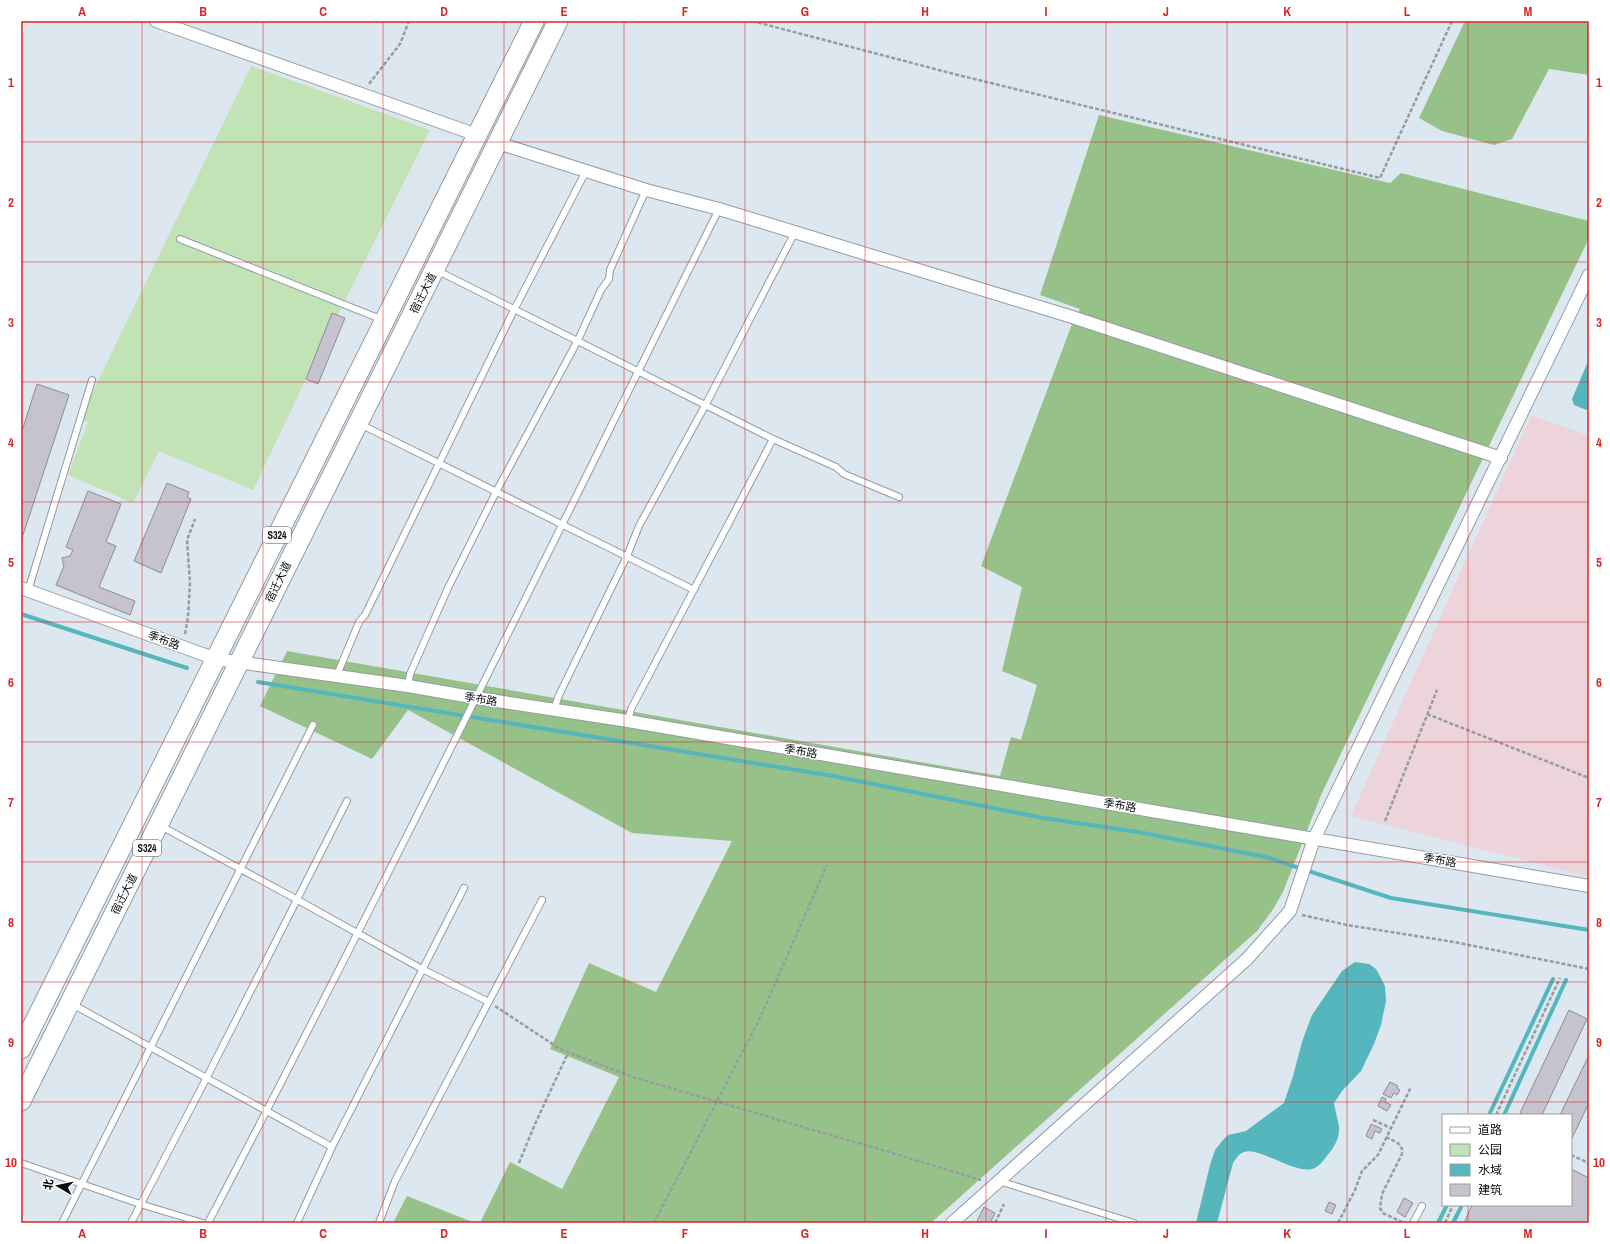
<svg xmlns="http://www.w3.org/2000/svg" width="1610" height="1244" viewBox="0 0 1610 1244" font-family="'Archivo Narrow','Noto Sans SC',sans-serif">
	<style>
		.industrial { fill: #edd4db }
		.green { fill: #c1e3b6 }
		.forest { fill: #96c289 }
		.water { fill: #55b6bd }
		.lines { fill: none; stroke-linecap: round; stroke-linejoin: round }
		.stream { stroke: #55b6bd; stroke-width: 4 }
		.building { fill: #c7c3ce; stroke: #8e8b95 }
		.lane-casing { stroke: #939ca4; stroke-width: 8 }
		.street-casing { stroke: #939ca4; stroke-width: 14 }
		.primary-casing { stroke: #939ca4; stroke-width: 21 }
		.path { stroke: #959da3; stroke-width: 2.5; stroke-dasharray: 4 2; stroke-linecap: butt }
		.lane { stroke: #fff; stroke-width: 6 }
		.street { stroke: #fff; stroke-width: 12 }
		.primary { stroke: #fff; stroke-width: 19 }
		.grid { fill: none; stroke: #d62828; stroke-width: 1; stroke-opacity: 0.55 }
		.labels { text-anchor: middle; stroke-width: 3; stroke-linejoin: round; paint-order: stroke }
		.shield { fill: #fff; stroke: #525556; stroke-width: 1 }
		.shield-label { font-size: 10px; font-weight: bold; fill: #080c0e }
		.street-label { font-size: 11px; fill: #080c0e; stroke: #fff }
		.neatline { fill: none; stroke: #d62828; stroke-width: 1.5 }
		.grid-label { font-size: 13px; text-anchor: middle; font-weight: bold; fill: #d62828 }
	</style>
	<rect width="100%" height="100%" fill="#dce7ef"/>
	<path class="industrial" d="M1531,415L1589,436V877L1351,816Z"/>
	<path class="green" d="M251,66L430,130L306,379L253,490L159,451L133,503L68,475L88,422L80,418Z"/>
	<path class="forest" d="M1465,21H1589V75L1549,69L1512,139L1494,145L1442,131L1419,118Z
		M1099,115L1390,183L1401,173L1589,221V238L1321,795L1283,892L1272,911L1257,931L931,1223H480L510,1162L562,1189L619,1077L550,1049L589,963L656,992L732,841L632,833L408,710L372,759L260,706L287,651L1000,776L1011,737L1021,740L1037,685L1002,671L1022,587L981,566L1072,324L1080,309L1040,295Z
		M407,1196L475,1223H393Z"/>
	<path class="water" d="M1589,359V411L1574,405L1572,399Z
		M1355,962L1369,964L1376,969L1385,986L1386,1001L1381,1025L1374,1044L1361,1071L1342,1091L1334,1103C1335,1111 1338,1119 1339,1127C1340,1136 1335,1146 1330,1152C1325,1158 1320,1167 1312,1169C1294,1174 1258,1146 1244,1152C1238,1154 1236,1159 1233,1163L1217,1223H1196L1210,1165L1215,1150L1223,1140L1228,1135L1246,1131L1284,1103L1293,1076L1302,1042L1312,1015L1342,971Z"/>
	<g class="lines">
		<path class="stream" d="M21,614L187,668
			M258,682L833,776L1043,818L1138,832L1266,857L1391,898L1589,930
			M1489,1115L1553,979
			M1504,1115L1566,980
			M1438,1223L1447,1205
			M1453,1223L1462,1205"/>
	</g>
	<path class="building" d="M332,313L345,318L318,384L306,379Z
		M37,384L69,395L21,541V434Z
		M167,483L189,492L187,497L191,499L161,573L134,561Z
		M88,491L121,504L106,542L116,546L99,587L135,601L130,615L56,585L64,566L62,558L70,556L73,550L66,547Z
		M1569,1010L1587,1019L1542,1115H1524L1520,1113Z
		M1589,1055V1103L1572,1138L1571,1137V1115H1560Z
		M1390,1082L1398,1086L1397,1088L1400,1090L1397,1095L1394,1093L1391,1098L1383,1094Z
		M1382,1097L1386,1099L1385,1102L1391,1105L1387,1111L1378,1106Z
		M1371,1124L1382,1129L1380,1133L1375,1131L1372,1139L1366,1136Z
		M1571,1169L1589,1178V1223H1464L1472,1205H1571Z
		M1404,1198L1413,1203L1405,1217L1397,1212Z
		M1329,1202L1336,1205L1332,1214L1325,1211Z
		M984,1207L995,1213L990,1223H976Z"/>
	<g class="lines">
		<defs>
			<path id="lane" d="M180,239L383,320
				M436,270L773,439L836,467L844,474L899,497
				M360,424L694,590
				M28,591L92,380
				M337,675L359,622L365,615L514,310L586,171
				M408,686L410,674L448,588L496,492L578,340L601,290L609,279L610,270L646,190
				M554,710L559,695L627,556L639,526L706,404L795,232
				M628,721L631,709L773,439
				M159,825L296,899L422,969L489,1002
				M72,1004L332,1147
				M21,1163L140,1204L203,1223
				M999,1181L1134,1223
				M62,1223L313,725
				M131,1223L207,1077L347,801
				M208,1223C384,888 550,548 719,209
				M297,1223L332,1147L464,888
				M379,1223L395,1181L542,900
				M1413,1223L1422,1206"/>
			<path id="street" d="M156,21L477,135
				M498,143L646,190L719,209L1069,316L1501,458
				M21,588L216,659L408,686L477,698L628,721L1589,886
				M952,1223L1247,959L1290,911L1314,839L1589,275"/>
			<path id="primary" d="M21,1049L534,21
				M21,1101L558,21"/>
		</defs>
		<use href="#lane" class="lane-casing"/>
		<use href="#street" class="street-casing"/>
		<use href="#primary" class="primary-casing"/>
		<path class="path" d="M752,21L958,75L1380,178L1452,21
			M369,84L400,44L409,21
			M185,634L188,617L190,583L187,540L195,519
			M1427,714L1589,778
			M1385,821L1437,690
			M1302,915L1347,925L1454,942L1589,969
			M495,1006L560,1049L633,1077L892,1153L981,1180
			M1496,1115L1560,978
			M1373,1120L1391,1128
			M1386,1137L1398,1143L1402,1149V1154L1382,1194L1380,1208L1383,1213L1404,1223
			M1571,1155L1589,1163
			M519,1163L535,1124L568,1053
			M654,1223L760,1018L827,865
			M995,1223L1004,1204
			M1338,1223L1355,1190L1362,1171L1378,1155L1411,1087
			M1445,1223L1453,1205"/>
		<use href="#lane" class="lane"/>
		<use href="#street" class="street"/>
		<use href="#primary" class="primary"/>
	</g>
	<path class="grid" d="M142,21V1223M263,21V1223M383,21V1223M504,21V1223M624,21V1223M745,21V1223M865,21V1223M986,21V1223M1106,21V1223M1227,21V1223M1347,21V1223M1468,21V1115M21,142H1589M21,262H1589M21,382H1589M21,502H1589M21,622H1589M21,742H1589M21,862H1589M21,982H1589M21,1102H1589M1468,1205V1223"/>
	<g class="labels">
		<g class="shield">
			<rect x="263" y="527" width="28" height="16" rx="3"/>
			<rect x="133" y="840" width="28" height="16" rx="3"/>
		</g>
		<g class="shield-label">
			<text x="277" y="539">S324</text>
			<text x="147" y="852">S324</text>
		</g>
		<g class="street-label">
			<text transform="translate(423 293) rotate(-63)" y="4">宿迁大道</text>
			<text transform="translate(278 582) rotate(-64)" y="4">宿迁大道</text>
			<text transform="translate(164 640) rotate(20)" y="4">季布路</text>
			<text transform="translate(481 699) rotate(9)" y="4">季布路</text>
			<text transform="translate(801 751) rotate(10)" y="4">季布路</text>
			<text transform="translate(1120 805) rotate(10)" y="4">季布路</text>
			<text transform="translate(1440 860) rotate(10)" y="4">季布路</text>
			<text transform="translate(124 894) rotate(-63)" y="4">宿迁大道</text>
		</g>
	</g>
	<rect width="1610" height="1244" fill="none" stroke="#ffffff" stroke-width="44"/>
	<rect x="1442" y="1114" width="130" height="92" fill="#ffffff" stroke="#9c9e9f"/>
	<rect x="1450" y="1127" width="20" height="6" fill="#ffffff" stroke="#9c9e9f"/>
	<text x="1478" y="1134" font-size="12" fill="#080c0e">道路</text>
	<rect x="1450" y="1144" width="20" height="12" fill="#c1e3b6" stroke="#9c9e9f"/>
	<text x="1478" y="1154" font-size="12" fill="#080c0e">公园</text>
	<rect x="1450" y="1164" width="20" height="12" fill="#55b6bd" stroke="#9c9e9f"/>
	<text x="1478" y="1174" font-size="12" fill="#080c0e">水域</text>
	<rect x="1450" y="1184" width="20" height="12" fill="#c7c3ce" stroke="#9c9e9f"/>
	<text x="1478" y="1194" font-size="12" fill="#080c0e">建筑</text>
	<g transform="translate(58 1186) rotate(279)" stroke="#ffffff" stroke-width="3" paint-order="stroke">
	<path d="M0-3L7 15L0 10L-7 15Z" fill="#080c0e"/>
	<text y="-6" font-size="11" font-weight="bold" text-anchor="middle" fill="#080c0e">北</text>
	</g>
	<rect x="22" y="22" width="1566" height="1200" class="neatline"/>
	<g class="grid-label">
		<text x="82" y="16">A</text>
		<text x="203" y="16">B</text>
		<text x="323" y="16">C</text>
		<text x="444" y="16">D</text>
		<text x="564" y="16">E</text>
		<text x="685" y="16">F</text>
		<text x="805" y="16">G</text>
		<text x="925" y="16">H</text>
		<text x="1046" y="16">I</text>
		<text x="1166" y="16">J</text>
		<text x="1287" y="16">K</text>
		<text x="1407" y="16">L</text>
		<text x="1528" y="16">M</text>
		<text x="11" y="87">1</text>
		<text x="1599" y="87">1</text>
		<text x="11" y="207">2</text>
		<text x="1599" y="207">2</text>
		<text x="11" y="327">3</text>
		<text x="1599" y="327">3</text>
		<text x="11" y="447">4</text>
		<text x="1599" y="447">4</text>
		<text x="11" y="567">5</text>
		<text x="1599" y="567">5</text>
		<text x="11" y="687">6</text>
		<text x="1599" y="687">6</text>
		<text x="11" y="807">7</text>
		<text x="1599" y="807">7</text>
		<text x="11" y="927">8</text>
		<text x="1599" y="927">8</text>
		<text x="11" y="1047">9</text>
		<text x="1599" y="1047">9</text>
		<text x="11" y="1167">10</text>
		<text x="1599" y="1167">10</text>
		<text x="82" y="1238">A</text>
		<text x="203" y="1238">B</text>
		<text x="323" y="1238">C</text>
		<text x="444" y="1238">D</text>
		<text x="564" y="1238">E</text>
		<text x="685" y="1238">F</text>
		<text x="805" y="1238">G</text>
		<text x="925" y="1238">H</text>
		<text x="1046" y="1238">I</text>
		<text x="1166" y="1238">J</text>
		<text x="1287" y="1238">K</text>
		<text x="1407" y="1238">L</text>
		<text x="1528" y="1238">M</text>
	</g>
</svg>
